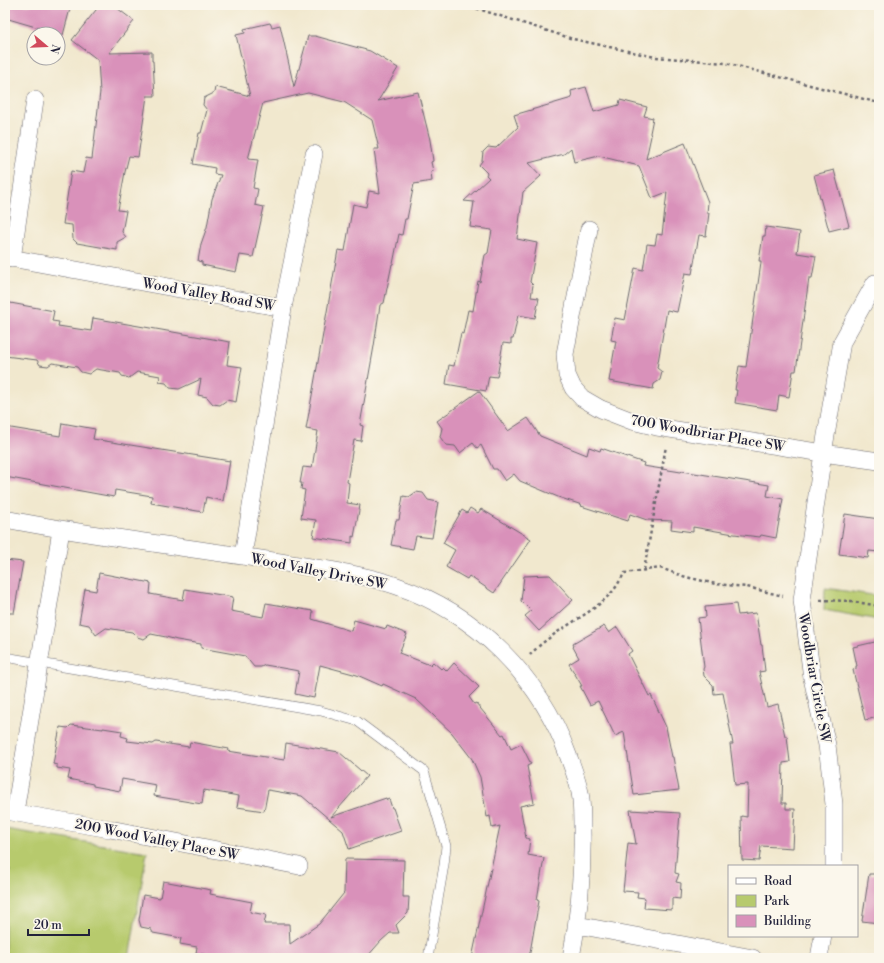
<svg xmlns="http://www.w3.org/2000/svg" width="884" height="963" viewBox="0 0 884 963" font-family="'Libre Bodoni',serif">
	<style>
		.green { fill: #b7ca6d; stroke: #6c7654 }
		.building { fill: #d991ba }
		.lines { fill: none; stroke-linecap: round; stroke-linejoin: round }
		.lane-casing { stroke: #6a676e; stroke-width: 10 }
		.street-casing { stroke: #6a676e; stroke-width: 18 }
		.path { stroke: #6a676e; stroke-width: 2.5; stroke-dasharray: 3 3; stroke-linecap: butt }
		.lane { stroke: #fff; stroke-width: 9 }
		.street { stroke: #fff; stroke-width: 17 }
		.labels { text-anchor: middle; stroke-width: 4; stroke-linejoin: round; paint-order: stroke }
		.street-label { font-size: 14px; fill: #22223b; stroke: #fbf7ec }
	</style>
	<rect width="100%" height="100%" fill="#fbf7ec"/>
	<filter id="ink" filterUnits="userSpaceOnUse"><feTurbulence type="fractalNoise" baseFrequency=".025" numOctaves="2"/><feDisplacementMap in="SourceGraphic" scale="8" xChannelSelector="R" yChannelSelector="G"/><feConvolveMatrix kernelMatrix="1 2 1 2 8 2 1 2 1" color-interpolation-filters="sRGB"/></filter>
	<filter id="wash" filterUnits="userSpaceOnUse"><feTurbulence type="fractalNoise" baseFrequency=".012" numOctaves="4" result="noise"/><feDisplacementMap in="SourceGraphic" scale="16" xChannelSelector="R" yChannelSelector="G"/><feGaussianBlur stdDeviation="0.9" result="paint"/><feColorMatrix in="noise" values="0 0 0 0 0 0 0 0 0 0 0 0 0 0 0 0 0 1.4 0 .05"/><feComposite in="paint" operator="in"/></filter>
	<g filter="url(#wash)">
		<rect width="100%" height="100%" fill="#f1e8ce"/>
		<path class="green" d="M825,588L879,596V620L824,610Z
			M5,829L147,852L129,958H5Z"/>
		<g id="blocks">
			<path class="building" d="M5,5H71L63,35L5,18Z
				M100,5H113L134,21L109,53L152,52V61H153L155,96H147L138,157L129,156L125,172L118,210L126,211L122,232L126,237L117,242V250L77,243L73,239L72,225L63,224L71,171L83,173L86,158L92,159L100,92L98,60L72,40Z
				M270,23L272,27L280,25L294,87L308,36H315L370,51L398,68L378,101L418,92L430,140L433,161L431,162L433,171L431,172L432,181L414,184L407,219H405L402,235L399,234L393,264H392L384,303L380,305L374,346L360,425L363,426L361,441L354,440L347,482L349,483L347,503L360,505L354,537L352,536V543L313,537L316,520L301,518L305,490L301,489L302,483H300L303,467L312,468L318,431L306,429L338,250L345,251L353,204L366,207L369,191L380,193L374,149H379L372,120L344,102L308,93L263,103L248,159L258,160L253,188L258,189L255,205L264,207L253,257L240,255L236,272L202,265V262L198,261L201,244L207,227L212,199L221,175L214,174L215,168L193,164L199,133H201L207,110L203,105L204,98L214,93L215,87L250,96L236,35L245,33L244,29Z
				M586,87L594,112L619,105L620,100L647,107L644,116L653,118L650,133L651,136L646,159L685,143L708,202L707,213H709L706,236L699,235L692,274L685,273L677,312L667,310L657,368L662,372L660,380L654,384L653,389L609,381L616,341L611,340L615,318L625,320L635,268L643,270L647,244L655,245L657,234L662,235L667,192L652,198L639,166L599,156L574,162L571,148L564,154L529,163L541,176L523,192L517,239L537,243L530,282L533,285L531,297L539,298L535,318L518,315L513,339H511V344L503,343L497,377L489,376L486,391L446,384L449,365L454,366L461,333L463,334L468,310L473,311L478,281L480,282L485,255L488,253L492,230L470,227L474,202L464,201L489,178L486,175L487,173L479,165L482,161L483,152L488,147L496,148L518,127L514,115L572,98L571,91Z
				M834,170L849,226L829,231L814,175Z
				M766,227L800,232L797,253L816,256L812,278H809L796,371H793L789,397L779,395L777,410L735,403L737,390H735L739,366L746,367L761,263V261H759L763,236H765Z
				M5,302L54,311L52,321L59,322L58,326L91,331L93,318L230,342L227,365L242,367L236,402L227,400L220,405L213,404L207,397L198,395L201,379L179,389L170,388L166,383L159,382L160,376L137,372L129,378L122,376L120,373L96,369L89,374L81,372L77,367L52,363L48,366L40,365L37,360L5,356Z
				M479,391L508,431L528,418L540,436L587,455L589,447L600,451L601,448L644,463L643,466L681,472L682,471L688,472L769,485L767,496L783,499L776,538L761,535L760,537L734,534L693,527V532L671,529L672,521L647,520L630,514L628,521L581,506L582,505L558,497L520,481L514,474L505,481L497,469H493L481,445L477,448L473,443L460,453L455,446L446,445L440,437L442,428L437,421Z
				M62,423L95,429L93,439L230,461L223,501L206,497L203,512L151,503L152,496L115,490L114,497L5,477V427L60,436Z
				M416,492L423,493L428,500L438,502L432,538L416,536L413,549L391,545L396,520H399L403,496L409,497Z
				M470,508L478,513L481,509L531,539L494,593L469,576L467,579L446,567L455,550L443,543L462,510L467,513Z
				M845,514L879,519V552L869,551L868,558L839,554Z
				M5,560L23,562L14,613H5Z
				M99,573L151,583L150,594L183,600L185,589L233,597L231,611L263,617L266,603L313,611L312,619L351,631L354,620L386,629L387,626L407,634L399,653L430,665L433,662L441,669L443,667L447,671L454,663L479,687L469,697L474,704L476,703L502,735L504,734L511,749L521,744L531,764L527,766L534,803L520,806L526,838L530,839L528,855L544,858L537,900L539,901L529,958H472L500,826L492,828L490,816L487,817L480,777L472,759L452,733L416,699L383,684L382,686L357,675L320,665L314,698L295,694L299,671L265,665L261,667H254L245,656L201,648V644L177,640L166,637L151,634L144,639L137,637L132,632L106,628L96,635L89,625L79,623L85,589L96,591Z
				M550,575L573,600L539,631L525,616L531,611L521,601L524,576Z
				M736,604L738,615L756,613L761,645H762L765,671L759,672L767,707L778,704L785,736H787L790,762L783,763L782,803H786V809H795L793,848L761,846L759,861L742,860L741,816L747,817L748,784L735,785L730,744H733L723,693L714,694L713,685L704,676L703,669L704,667L698,618L706,617L705,607Z
				M604,626L609,633L617,627L632,651L628,654L649,696L651,695L666,727L672,757H673L679,790L634,795L624,732L615,736L598,701L590,705L580,686H582L569,664L579,658L573,647L574,646L573,644Z
				M879,641V717L865,720L853,670L856,669V666H857L853,647Z
				M71,725L103,729V728L122,731L121,736L128,738L127,741L153,744L156,742L189,747L190,742L229,749L228,751L284,760L286,743L339,752L367,776L331,817L386,798L387,800L389,799L392,808H393L401,831L349,849L343,831L302,796L268,790L264,811L237,807L239,796L204,790L202,804L154,796L156,785L122,779L120,791L93,786V784L68,779L70,770L57,768V765L53,764L60,727L68,728Z
				M630,810L680,813L675,873L679,874L676,882L681,883L680,899L672,898V910L644,908L645,898L637,897L638,892L623,891L628,843L636,844Z
				M345,859L404,860L403,897H409L408,913L396,925L399,933H390L381,941L366,958H231L208,955L196,953L197,947L180,944L181,938L153,933L151,929L141,927L139,920L143,895L160,898L163,881L211,890L210,894L252,902L250,912L266,915L264,924H289L290,944L319,924L344,893Z
				M869,874H879V923L862,921Z"/>
		</g>
	</g>
	<g filter="url(#ink)">
		<use href="#blocks" fill-opacity="0" stroke="#6a676e" stroke-width="1"/>
		<g class="lines">
			<defs>
				<path id="lane" d="M5,657L321,711L357,721L424,771L446,846L444,865L428,958"/>
				<path id="street" d="M589,229L565,354L567,375L573,388L582,398L601,409L632,421L657,427L823,453L842,342L875,283
					M5,257L283,308L243,556
					M12,259L35,100
					M283,308L314,154
					M5,519C96,537 188,547 280,562C319,569 360,573 397,586C476,613 540,677 568,755C573,769 580,785 581,800C582,810 582,820 582,830C583,873 579,916 571,958
					M5,811L110,829L299,866
					M15,812L61,530
					M834,866V804L827,745L812,678L802,600L823,453L879,461
					M577,925L753,958
					M819,958L823,936"/>
			</defs>
			<use href="#lane" class="lane-casing"/>
			<use href="#street" class="street-casing"/>
			<path class="path" d="M459,5L472,7L573,39L655,57L726,63L879,103
				M644,570L666,446
				M820,600L851,601L879,606
				M530,655C553,629 590,617 613,591C618,585 621,578 625,573L660,568L686,577L716,584L747,587L783,596
				M5,848L9,865L5,887"/>
			<use href="#lane" class="lane"/>
			<use href="#street" class="street"/>
		</g>
	</g>
	<g class="labels">
		<g class="street-label">
			<text transform="translate(209 294) rotate(10)" y="5">Wood Valley Road SW</text>
			<text transform="translate(708 433) rotate(10)" y="5">700 Woodbriar Place SW</text>
			<text transform="translate(319 571) rotate(11)" y="5">Wood Valley Drive SW</text>
			<text transform="translate(815 678) rotate(80)" y="5">Woodbriar Circle SW</text>
			<text transform="translate(157 839) rotate(11)" y="5">200 Wood Valley Place SW</text>
		</g>
	</g>
	<rect width="884" height="963" fill="none" stroke="#fbf7ec" stroke-width="20"/>
	<rect x="728" y="865" width="130" height="72" fill="#fbf7ec" stroke="#a4a2a5"/>
	<rect x="736" y="878" width="20" height="6" fill="#ffffff" stroke="#a4a2a5"/>
	<text x="764" y="885" font-size="12" fill="#22223b">Road</text>
	<rect x="736" y="895" width="20" height="12" fill="#b7ca6d" stroke="#a4a2a5"/>
	<text x="764" y="905" font-size="12" fill="#22223b">Park</text>
	<rect x="736" y="915" width="20" height="12" fill="#d991ba" stroke="#a4a2a5"/>
	<text x="764" y="925" font-size="12" fill="#22223b">Building</text>
	<g transform="translate(46 46) rotate(109)"><circle r="19" fill="#fbf7ec" stroke="#a4a2a5"/>
	<path d="M0-3L7 15L0 10L-7 15Z" fill="#d1495b"/>
	<text y="-6" font-size="11" font-weight="bold" text-anchor="middle" fill="#22223b">N</text>
	</g>
	<path d="M28 929v6h61v-6" fill="none" stroke="#22223b" stroke-width="2"/>
	<text x="34" y="929" font-size="12" fill="#22223b" stroke="#fbf7ec" stroke-width="3" paint-order="stroke">20 m</text>
</svg>
